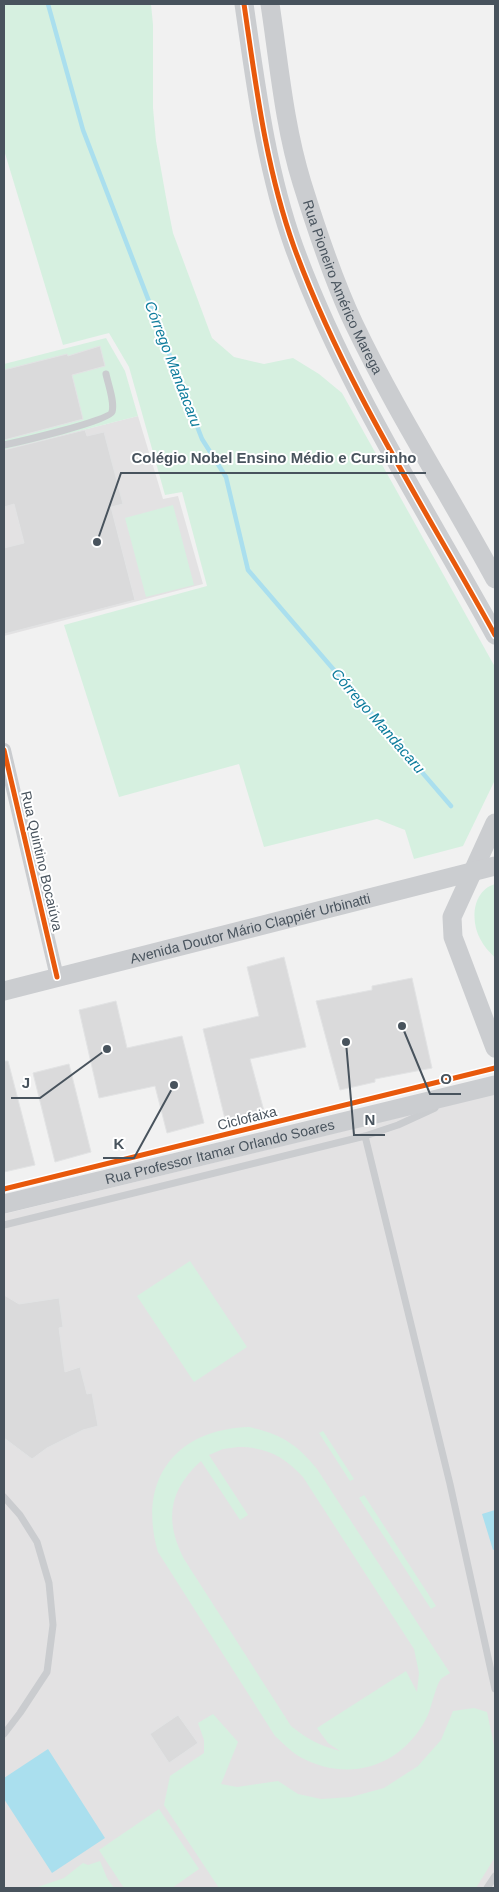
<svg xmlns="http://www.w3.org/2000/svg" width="499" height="1892" viewBox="0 0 499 1892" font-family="Arial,sans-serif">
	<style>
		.education { fill: #e3e2e3 }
		.green { fill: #d6f0e0; fill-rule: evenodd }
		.water { fill: #aadfee }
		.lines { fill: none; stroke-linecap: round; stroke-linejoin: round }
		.stream { stroke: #aadfee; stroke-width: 4.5 }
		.building { fill: #dadadb; stroke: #e2e3e4 }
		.lane { stroke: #cacccf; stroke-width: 7 }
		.street { stroke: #cacccf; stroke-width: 14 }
		.secondary { stroke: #cbcdd0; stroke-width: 19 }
		.cycleway-casing { stroke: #fff; stroke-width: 8 }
		.cycleway { stroke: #e8590c; stroke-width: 5 }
		.labels { text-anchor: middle; stroke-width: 4; stroke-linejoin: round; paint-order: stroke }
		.street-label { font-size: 14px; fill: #48535d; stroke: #fff }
		.water-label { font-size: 15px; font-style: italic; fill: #0d7c9c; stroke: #fff }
		.leader { fill: none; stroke: #48535d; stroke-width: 2 }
		.callout-dot { fill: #48535d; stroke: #fff; stroke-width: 2 }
		.callout-label { font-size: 15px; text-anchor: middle; font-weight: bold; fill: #48535d; stroke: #fff; stroke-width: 4; stroke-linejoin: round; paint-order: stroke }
	</style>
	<rect width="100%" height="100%" fill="#f1f1f1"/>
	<path class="education" d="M138,416L163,499L178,496L203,584L4,636V450Z
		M491,1095H495V1888H4V1214Z"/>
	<path class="green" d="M4,4H151L153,25V108L156,141L167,203L173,233L212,338L234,357L264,364L293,358L319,374L342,393L495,667V780L463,846L414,859L405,830L377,819L264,847L239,764L119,797L64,625L207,586L182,492L165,495L129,367L109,333L63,345L4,150Z
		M106,338L125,371L138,416L4,450V364Z
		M173,505L194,585L146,597L125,518Z
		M495,884V958C491,953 485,948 482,942C470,924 471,891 495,884Z
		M190,1261L247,1347L194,1382L137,1296Z
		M249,1427C281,1434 297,1444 317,1469L450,1673C447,1675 443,1677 441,1679C436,1684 431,1710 426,1719C401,1766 350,1783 302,1758C292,1753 283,1743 275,1736L158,1552C137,1481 175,1429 249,1427ZM238,1447C266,1447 284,1456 303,1477L414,1649L419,1673L417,1692L406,1671L317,1728L328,1743L340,1751C320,1746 307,1739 291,1726L184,1559C164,1520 169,1490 201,1461L240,1520L248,1515L209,1455L223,1449Z
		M323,1431L354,1479L350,1481L319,1433Z
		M364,1495L436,1606L431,1609L359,1498Z
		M474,1708L487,1712L495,1750V1857L476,1888H219L164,1805L170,1776L204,1753V1740L198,1723L213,1714L238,1742L221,1784L237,1787L278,1781L298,1794L321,1799L351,1797L384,1788L418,1766L441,1740L453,1711Z
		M159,1809L199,1869L172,1888H124L99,1850Z
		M100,1861L107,1878L114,1888H35L64,1878L83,1863L88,1865Z"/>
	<path class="water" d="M495,1510V1549L493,1550L482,1514Z
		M48,1749L105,1838L52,1873L4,1799V1778Z"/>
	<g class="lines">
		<path class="stream" d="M48,4L83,130L202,439L226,477L248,570L451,806"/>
	</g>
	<path class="building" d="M100,346L105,366L72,375L83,419L4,440V370L67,354L68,356Z
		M85,430L87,436L104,432L123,504L111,507L135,600L4,634V548L24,543L14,504L4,507V450Z
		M284,957L306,1047L250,1059L264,1111L225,1119L203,1029L259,1016L247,967Z
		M412,978L432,1068L375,1079V1082L340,1090L316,1001L372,990V986Z
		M116,1001L127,1048L182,1036L204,1123L167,1133L155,1086L99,1098L79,1010Z
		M4,1061H8L35,1165L4,1172Z
		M69,1064L91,1152L55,1162L33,1073Z
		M4,1295L19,1304L59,1298L63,1327L59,1328L65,1372L80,1367L87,1394L92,1393L98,1426L83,1430L47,1448L32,1459L4,1438Z
		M178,1715L198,1743L169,1763L150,1734Z"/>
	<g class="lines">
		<path class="lane" d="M4,445C18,442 109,421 112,412C115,402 108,384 106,374
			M365,1136L450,1484L495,1689
			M4,1225L365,1136L398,1125L435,1108
			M4,1497L20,1515L37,1542L49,1583L53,1625L47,1672L20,1713L4,1734
			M487,1888L495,1876"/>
		<path class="street" d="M4,750L57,977"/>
		<g class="secondary">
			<path d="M244,4C256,86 266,169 294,247C344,384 425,508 495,635"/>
			<path id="s1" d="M270,4C279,63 284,125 302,183C316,228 334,282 354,324C396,412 449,494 495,579"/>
			<path d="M495,823L452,917L453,937L495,1048"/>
			<path id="s2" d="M4,991L495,866"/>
			<path id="s3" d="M4,1204L495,1085"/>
		</g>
		<defs>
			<path id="cycleway" d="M244,4C256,86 266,169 294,247C344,384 425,508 495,635
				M4,750L57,977
				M4,1189L495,1068"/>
		</defs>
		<use href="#cycleway" class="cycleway-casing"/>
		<use href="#cycleway" class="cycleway"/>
	</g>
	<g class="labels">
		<g class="street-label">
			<text dy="5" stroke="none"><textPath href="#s1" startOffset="294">Rua Pioneiro Américo Marega</textPath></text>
			<text transform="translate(42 861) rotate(77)" y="5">Rua Quintino Bocaiúva</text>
			<text dy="5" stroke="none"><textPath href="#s2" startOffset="254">Avenida Doutor Mário Clappiér Urbinatti</textPath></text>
			<text transform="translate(247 1118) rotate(-14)" y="5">Ciclofaixa</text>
			<text dy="5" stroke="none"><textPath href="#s3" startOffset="222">Rua Professor Itamar Orlando Soares</textPath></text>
		</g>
		<g class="water-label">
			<text transform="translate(173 364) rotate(69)" y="5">Córrego Mandacaru</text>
			<text transform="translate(378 721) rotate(49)" y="5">Córrego Mandacaru</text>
		</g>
	</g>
	<path class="leader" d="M97 542L121 473H426M402 1026L430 1094H461M107 1049L40 1098H11M346 1042L354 1135H385M174 1085L134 1158H103"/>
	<g class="callout-dot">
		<circle cx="97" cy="542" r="5"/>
		<circle cx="402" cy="1026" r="5"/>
		<circle cx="107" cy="1049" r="5"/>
		<circle cx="346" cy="1042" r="5"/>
		<circle cx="174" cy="1085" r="5"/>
	</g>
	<g class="callout-label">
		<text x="274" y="463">Colégio Nobel Ensino Médio e Cursinho</text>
		<text x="446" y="1084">O</text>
		<text x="26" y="1088">J</text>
		<text x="370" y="1125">N</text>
		<text x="119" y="1149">K</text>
	</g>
	<rect width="499" height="1892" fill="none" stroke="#48535d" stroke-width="10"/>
</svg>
